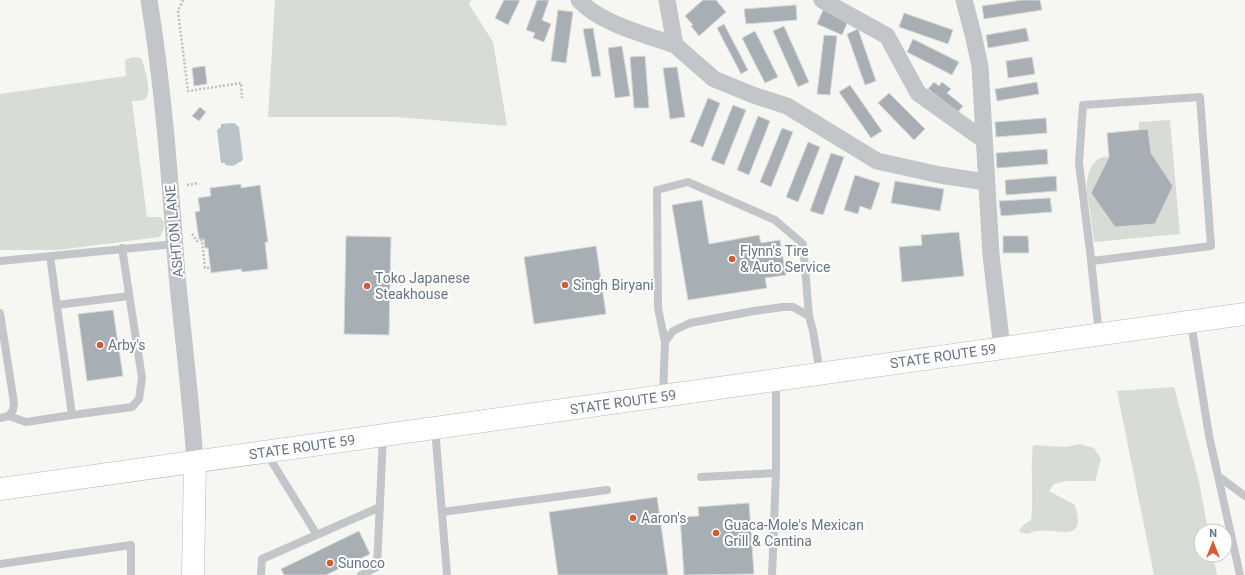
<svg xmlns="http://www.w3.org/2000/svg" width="1245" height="575" viewBox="0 0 1245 575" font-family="Roboto,sans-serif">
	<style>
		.green { fill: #d7ddd4 }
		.water { fill: #bac4c8 }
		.building { fill: #a7afb4; stroke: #d8d8d6 }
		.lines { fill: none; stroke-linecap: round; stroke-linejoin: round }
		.secondary-casing { stroke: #b5b9bd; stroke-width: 23 }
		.primary-casing { stroke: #b5b9bc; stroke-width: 23 }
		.path { stroke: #bcbec0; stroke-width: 2.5; stroke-dasharray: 2 2; stroke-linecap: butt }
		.lane { stroke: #c2c6c9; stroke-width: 8 }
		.street { stroke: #c2c6c9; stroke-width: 17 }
		.secondary { stroke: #fff; stroke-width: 22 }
		.primary { stroke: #fff; stroke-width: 22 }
		.poi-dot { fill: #d75a33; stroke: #fff; stroke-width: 1.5 }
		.labels { text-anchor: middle; stroke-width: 4; stroke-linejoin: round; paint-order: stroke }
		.street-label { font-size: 14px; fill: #677682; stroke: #fff }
		.poi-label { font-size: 14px; fill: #677682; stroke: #fff; text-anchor: start }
	</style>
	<rect width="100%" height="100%" fill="#f6f6f3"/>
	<path class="green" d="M275,0H471L469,4L493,42L507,126L397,117H268Z
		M133,57L141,58C144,65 153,93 145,99C142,101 136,101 132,101L147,217H161C166,224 164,229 160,237L58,250H0V94L126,76L125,60Z
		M1170,120L1180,234L1094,242C1092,230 1091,217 1089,205C1088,198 1086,192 1087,186C1087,173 1093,155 1109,157L1091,193L1116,227L1155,224L1173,186L1151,153L1148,129L1139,130V122Z
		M1174,387L1199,481L1208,531H1201V555H1213L1217,575H1154L1117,391Z
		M1080,444L1094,448L1101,459L1095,481H1066L1054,484L1049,491L1075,505C1089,551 1049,521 1028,534L1019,532L1022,526L1031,520C1034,495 1030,470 1033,445L1066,447Z"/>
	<path class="water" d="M234,123L239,127L243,160L241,161V162H239C233,168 231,165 225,165V163H221L217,130L221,127V124Z"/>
	<path class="building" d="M504,0H520L508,25L495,18Z
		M537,0H549L542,20L551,24L544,42L533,38L535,33L526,30Z
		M703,0H716L726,12L699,36L691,26L693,25L685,16Z
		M1022,0H1040L1042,10L984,19L982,6Z
		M796,5L797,20L746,24L744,9Z
		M558,10L573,12L566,63L551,61Z
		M823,10L848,21L842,35L817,24Z
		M904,13L953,30L948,44L899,27Z
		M724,24L748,70L741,74L717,28Z
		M784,26L809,82L798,87L773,31Z
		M593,28L601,76L592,77L583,29Z
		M1026,28L1029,41L988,48L986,35Z
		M858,29L876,81L865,85L847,34Z
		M755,31L778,77L765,83L742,38Z
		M824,35L837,36L830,95L817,94Z
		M913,39L959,62L952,75L907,52Z
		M622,46L630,96L615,98L608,48Z
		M645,56L649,108H634L630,57Z
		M1032,57L1035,74L1008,78L1006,61Z
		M205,66L207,84L194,86L192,68Z
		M677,67L685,117L670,119L663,68Z
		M934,82L939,86L942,82L951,89L947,93L963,106L958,112L928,89Z
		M1037,82L1039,94L997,101L995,89Z
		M850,85L882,131L871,138L839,92Z
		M889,93L925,129L914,140L878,103Z
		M708,98L720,103L703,147L690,142Z
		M733,105L746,110L724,165L711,160Z
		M200,107L206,112L199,121L192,116Z
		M758,116L770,121L749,175L737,170Z
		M1046,118L1047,133L996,137L995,122Z
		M782,128L793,132L771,187L760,182Z
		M1148,129L1151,153L1173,186L1155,224L1115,227L1091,193L1109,157L1107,133Z
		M808,142L820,147L798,202L786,197Z
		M1047,149L1048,164L997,168L996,153Z
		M831,153L844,157L823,215L810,211Z
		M855,175L880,183L871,210L860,206L858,214L844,210Z
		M1056,176L1057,191L1006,195L1005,180Z
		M895,181L944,189L940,211L891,203Z
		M241,184V188L260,185L268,242H265L268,269L242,272L241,269L211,273L208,248H205L204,239H199L195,212L200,211L198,198L211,196L210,188Z
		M1050,198L1052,212L1001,216L999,201Z
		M702,200L709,244L759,235L761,243L780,240L786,275L765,278L767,288L688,300L672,205Z
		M959,232L964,276L902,282L899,247L922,245L921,235Z
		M346,236L391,237L389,335L344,334Z
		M1003,236H1028L1029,253H1003Z
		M596,246L606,314L534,324L524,257Z
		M113,310L123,376L87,381L78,314Z
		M657,497L668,575H558L549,512Z
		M749,503L754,574L684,575L680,517L699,516L698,507Z
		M359,531L370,554L326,575H284L281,569Z"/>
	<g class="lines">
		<defs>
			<path id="secondary" d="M193,575L195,462"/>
			<path id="primary" d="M0,489L1245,314"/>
		</defs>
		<use href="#secondary" class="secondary-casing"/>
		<use href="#primary" class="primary-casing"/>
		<path class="path" d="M183,0L178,11L188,91L241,83L242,98
			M187,185L199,183
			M192,234L197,241L202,240L205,268H211"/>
		<path class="lane" d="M50,256L72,415L132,407L139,399L142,378L122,248
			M0,261L175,244
			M1092,261L1211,246L1200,97L1083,105L1079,163L1090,251L1099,334
			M57,305L129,296
			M0,313L14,403L13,410L9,416L0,418
			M1191,323L1209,436L1218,476L1245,496
			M665,342L658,308L657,190L688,182L775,220L803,244L809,316
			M663,395L665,342L673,331L690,323L754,311L783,307H793L809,316L813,331L820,373
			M9,416L26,422L72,415
			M435,428L447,575
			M267,454L317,535
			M1218,476L1240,575
			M701,477L776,473
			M442,512L607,490
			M0,564L131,545V575
			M261,575L262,559L380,507
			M361,575L377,567L383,436
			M772,575L776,473V380"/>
		<path class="street" d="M149,0C164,91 170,183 177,275C183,337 191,399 195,462
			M579,0C599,23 646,35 675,45L667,0
			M822,0L887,36L918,93L984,140
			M964,0L973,34L980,66L991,255L1002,348
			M675,45L714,79L753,95L787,106L877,161L940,175L986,182"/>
		<use href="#secondary" class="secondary"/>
		<use href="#primary" class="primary"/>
	</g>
	<g class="poi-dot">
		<circle cx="732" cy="259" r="4"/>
		<circle cx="565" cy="285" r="4"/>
		<circle cx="367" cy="286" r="4"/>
		<circle cx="100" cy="345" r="4"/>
		<circle cx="633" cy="518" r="4"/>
		<circle cx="716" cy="533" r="4"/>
		<circle cx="330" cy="563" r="4"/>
	</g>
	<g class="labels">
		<g class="street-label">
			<text transform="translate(174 231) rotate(-95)" y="5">ASHTON LANE</text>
			<text transform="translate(943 356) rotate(-8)" y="5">STATE ROUTE 59</text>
			<text transform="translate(623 402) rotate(-8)" y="5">STATE ROUTE 59</text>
			<text transform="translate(302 447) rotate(-8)" y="5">STATE ROUTE 59</text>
		</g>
		<g class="poi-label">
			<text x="740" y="256">Flynn's Tire<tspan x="740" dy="16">&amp; Auto Service</tspan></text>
			<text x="375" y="283">Toko Japanese<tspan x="375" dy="16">Steakhouse</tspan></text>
			<text x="573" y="290">Singh Biryani</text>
			<text x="108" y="350">Arby's</text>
			<text x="641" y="523">Aaron's</text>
			<text x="724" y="530">Guaca-Mole's Mexican<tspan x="724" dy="16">Grill &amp; Cantina</tspan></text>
			<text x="338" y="568">Sunoco</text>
		</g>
	</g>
	<g transform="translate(1213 543)"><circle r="19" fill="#ffffff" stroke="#c2c8cd"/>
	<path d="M0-3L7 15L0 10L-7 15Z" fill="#d75a33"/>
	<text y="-6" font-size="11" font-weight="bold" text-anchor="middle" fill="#677682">N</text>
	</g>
</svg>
